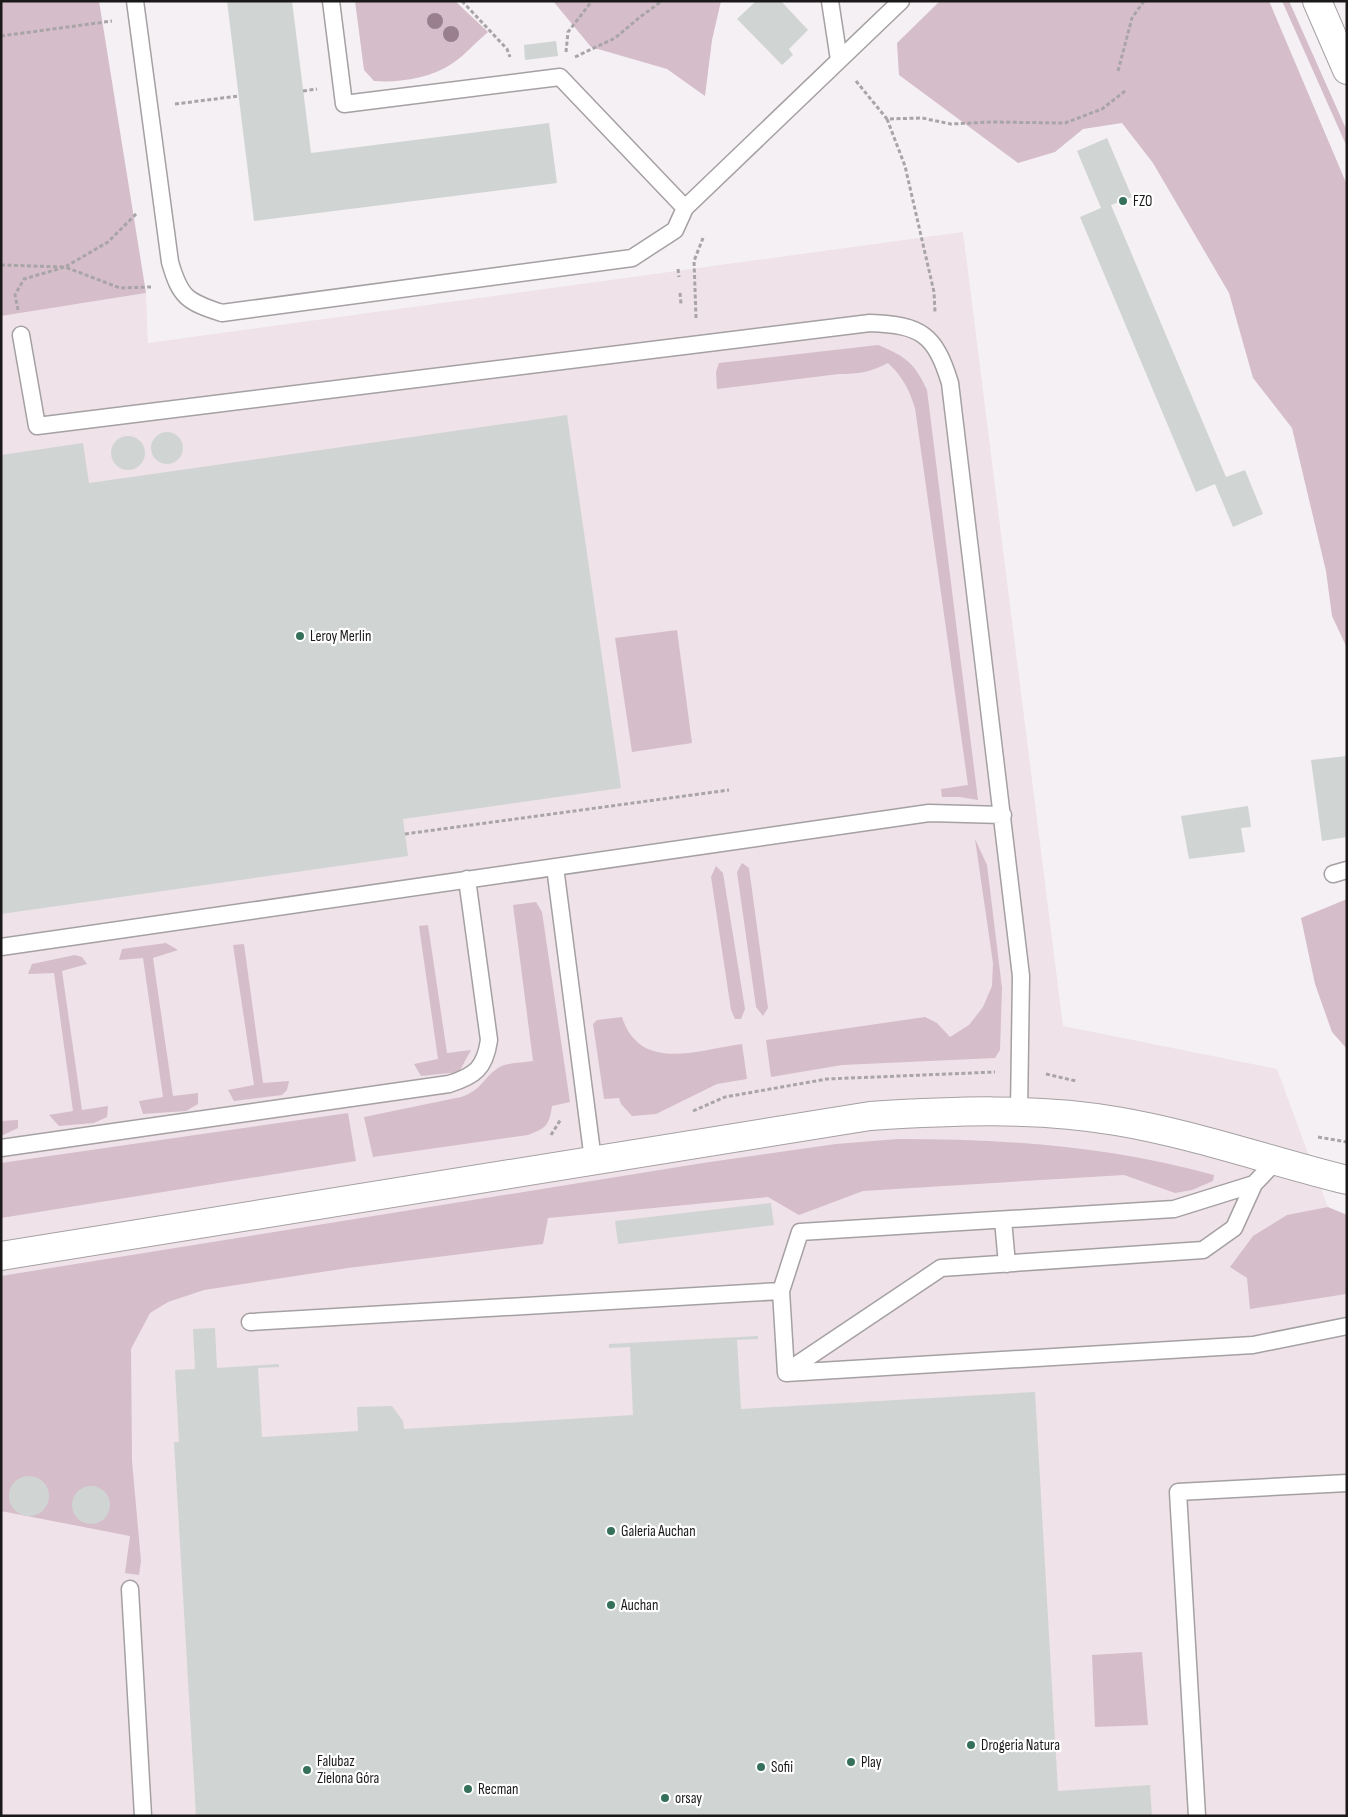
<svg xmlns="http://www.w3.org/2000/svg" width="1348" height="1817" viewBox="0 0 1348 1817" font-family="'Sofia Sans Condensed',sans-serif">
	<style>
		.built { fill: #efe2e8 }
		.green { fill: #d5bdc9 }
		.building { fill: #d0d5d3 }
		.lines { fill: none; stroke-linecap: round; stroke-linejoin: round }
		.lane-casing { stroke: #a5a0a2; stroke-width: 19 }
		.street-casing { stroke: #a5a0a2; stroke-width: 30 }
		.secondary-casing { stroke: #a5a0a2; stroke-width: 30 }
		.path { stroke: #a9a5a7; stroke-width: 3; stroke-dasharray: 4 2.5; stroke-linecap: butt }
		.lane { stroke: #fff; stroke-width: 16 }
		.street { stroke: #fff; stroke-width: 28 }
		.secondary { stroke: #fff; stroke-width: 28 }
		.tree { fill: #9a7f8f }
		.poi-dot { fill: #35705a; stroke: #fff; stroke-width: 2 }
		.labels { text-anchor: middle; stroke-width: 4.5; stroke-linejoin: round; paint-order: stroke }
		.poi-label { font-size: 15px; fill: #1a1819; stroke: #fff; text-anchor: start }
	</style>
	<rect width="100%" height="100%" fill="#f5f0f3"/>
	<path class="built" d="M963,232L1063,1026L1277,1069L1347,1259V1816H1V316L146,293L148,343Z"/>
	<path class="green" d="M1,1H99L146,293L1,316Z
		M355,1H455L488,32C476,42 465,55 453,63C432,78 399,83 374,81L364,70Z
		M553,1H721L712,40L705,96L667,69L591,47Z
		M940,1H1269L1347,185V648L1332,616L1326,571L1292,428L1253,378L1229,293L1153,163L1122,123L1083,129L1055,152L1018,163L899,75L897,43Z
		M1282,1H1289L1347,131V147Z
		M878,345C905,356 915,363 927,390L978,800L960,797H942L941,789L968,785L915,408C909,389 902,376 888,363C871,372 858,374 839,374L717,389L716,372L719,363Z
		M677,630L692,743L632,752L615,638Z
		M975,839L987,865L1002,988L1000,1050L995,1058L842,1065L771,1077L766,1040L925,1017L937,1023L950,1037L969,1025L983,1007L992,986L993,963Z
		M742,863L749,868L768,1008L763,1016L756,1007L737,872Z
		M716,866L723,873L745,1009L741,1019H735L731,1010L711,877Z
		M1347,899V1049L1332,1032L1315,984L1301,918Z
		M536,902L542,912L570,1102L552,1106C549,1126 546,1128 528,1135L373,1157L364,1117L461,1097C482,1090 483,1078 498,1068C508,1062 522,1063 533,1061L513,905Z
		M428,925L447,1053L471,1050L459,1072L421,1076L414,1064L438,1059L419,926Z
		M166,943L178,950L153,958L173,1096L198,1093V1104L186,1111L143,1114L139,1101L163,1097L143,958L119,960L122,949Z
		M244,944L263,1083L289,1081L287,1090L282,1095L234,1101L228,1090L254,1085L233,945Z
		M75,955L82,957L87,964L62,971L82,1110L108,1106L107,1117L94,1123L59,1126L49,1115L73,1111L54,973L28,974L32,964Z
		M622,1017C640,1073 697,1050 742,1044L747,1079L717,1084L656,1114L632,1116L621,1104L619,1098L604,1099L593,1024L597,1020Z
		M348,1113L356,1161L1,1218V1163Z
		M18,1120V1128L1,1136V1121Z
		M898,1139C1008,1139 1107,1146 1214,1175L1213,1181L1192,1190L1175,1193L1124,1175L863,1191L799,1215L768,1197L548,1218L543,1244L348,1268L204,1290L168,1302L150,1313L131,1349L132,1461L141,1561L139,1575L125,1573L130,1536L1,1511V1276L703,1163L836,1144Z
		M1328,1207L1347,1215L1346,1294L1250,1309L1247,1278L1230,1267L1253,1236L1287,1215Z
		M1142,1652L1148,1725L1095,1727L1092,1655Z"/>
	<path class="building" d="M227,1H292L311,153L549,123L557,183L254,221Z
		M756,1H781L808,30L789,49L793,55L782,65L737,19Z
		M556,41L558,56L525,60L524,45Z
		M1107,138L1132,197L1111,205L1226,477L1245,470L1263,514L1233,527L1215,484L1196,492L1080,217L1101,208L1077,151Z
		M567,415L621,788L403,819L408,856L1,914V455L83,443L89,483Z
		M151 448a16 16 0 1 1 32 0a16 16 0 1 1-32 0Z
		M111 453a17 17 0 1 1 34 0a17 17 0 1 1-34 0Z
		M1347,756V837L1322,841L1311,760Z
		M1248,806L1251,827L1241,828L1245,852L1189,859L1181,816Z
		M771,1203L774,1225L618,1244L615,1221Z
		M215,1328L217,1368L279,1364V1367L258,1368L262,1437L358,1431L357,1407L392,1406L403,1421L404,1429L633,1415L630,1347L609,1348V1344L758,1336V1339L737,1340L741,1409L1035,1392L1058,1791L1150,1785L1152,1816H196L174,1442H179L175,1370L195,1369L193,1329Z
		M9 1496a20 20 0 1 1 40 0a20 20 0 1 1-40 0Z
		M72 1505a19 19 0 1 1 38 0a19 19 0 1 1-38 0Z"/>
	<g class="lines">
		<defs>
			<path id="lane" d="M135,1L170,262C180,297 187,302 222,313L632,258L675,230L685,208L901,1
				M331,1L344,104L560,77L685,208
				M830,1L839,60
				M21,335L37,426L870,323C921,325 935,334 950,383L1021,976L1019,1111
				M555,867L593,1160
				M1333,874L1347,870
				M1,947L929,813L1003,815
				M1,1148L449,1084C475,1076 485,1068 489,1040L467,879
				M1003,1220L1007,1264
				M781,1291L800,1232L1174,1209L1254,1184
				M250,1322L781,1291L786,1373L1253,1345L1347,1326
				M786,1372L941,1268L1203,1250L1234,1228L1254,1184L1276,1161
				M130,1589L143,1816
				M1197,1816L1178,1492L1347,1483"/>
			<path id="street" d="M1,1256L870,1116C952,1111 1034,1107 1116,1121C1194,1134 1270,1161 1347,1180"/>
			<path id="secondary" d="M1317,1L1347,70"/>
		</defs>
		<use href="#lane" class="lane-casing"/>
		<use href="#street" class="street-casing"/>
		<use href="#secondary" class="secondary-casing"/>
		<path class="path" d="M462,1L507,49L510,57
			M1,36L112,21
			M566,52L568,32L592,1
			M575,57L615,38L640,17L662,1
			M1118,71L1132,18L1144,1
			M856,81L887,119L922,118L951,124L991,122L1065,123L1102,109L1125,91
			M303,91L317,89
			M175,104L239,96
			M887,119L905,166L934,292L935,312
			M1,265L65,267L108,242L137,213
			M678,269L679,277
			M680,293L681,304
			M18,310L15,295L24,279L65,267L120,288L151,287
			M696,318L694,261L703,238
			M405,834L729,790
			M1046,1074L1076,1081
			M693,1111L725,1097L827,1079L995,1072
			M551,1135L561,1119
			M1318,1137L1347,1142"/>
		<use href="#lane" class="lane"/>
		<use href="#street" class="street"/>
		<use href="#secondary" class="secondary"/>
	</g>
	<g class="tree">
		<circle cx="435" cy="21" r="8"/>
		<circle cx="451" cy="34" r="8"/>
	</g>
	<g class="poi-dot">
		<circle cx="1123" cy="201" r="5"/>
		<circle cx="300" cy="636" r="5"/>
		<circle cx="611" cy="1531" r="5"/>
		<circle cx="611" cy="1605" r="5"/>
		<circle cx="971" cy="1745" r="5"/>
		<circle cx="851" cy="1762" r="5"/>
		<circle cx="761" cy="1767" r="5"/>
		<circle cx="307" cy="1770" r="5"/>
		<circle cx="468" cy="1789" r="5"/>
		<circle cx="665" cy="1798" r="5"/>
	</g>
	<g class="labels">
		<g class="poi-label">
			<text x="1133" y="206">FZO</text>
			<text x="310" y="641">Leroy Merlin</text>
			<text x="621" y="1536">Galeria Auchan</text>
			<text x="621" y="1610">Auchan</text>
			<text x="981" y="1750">Drogeria Natura</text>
			<text x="317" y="1766">Falubaz<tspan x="317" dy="17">Zielona Góra</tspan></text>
			<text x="861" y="1767">Play</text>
			<text x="771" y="1772">Sofii</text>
			<text x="478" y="1794">Recman</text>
			<text x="675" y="1803">orsay</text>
		</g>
	</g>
	<rect width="1348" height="1817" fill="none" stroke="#1a1819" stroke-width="5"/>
</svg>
